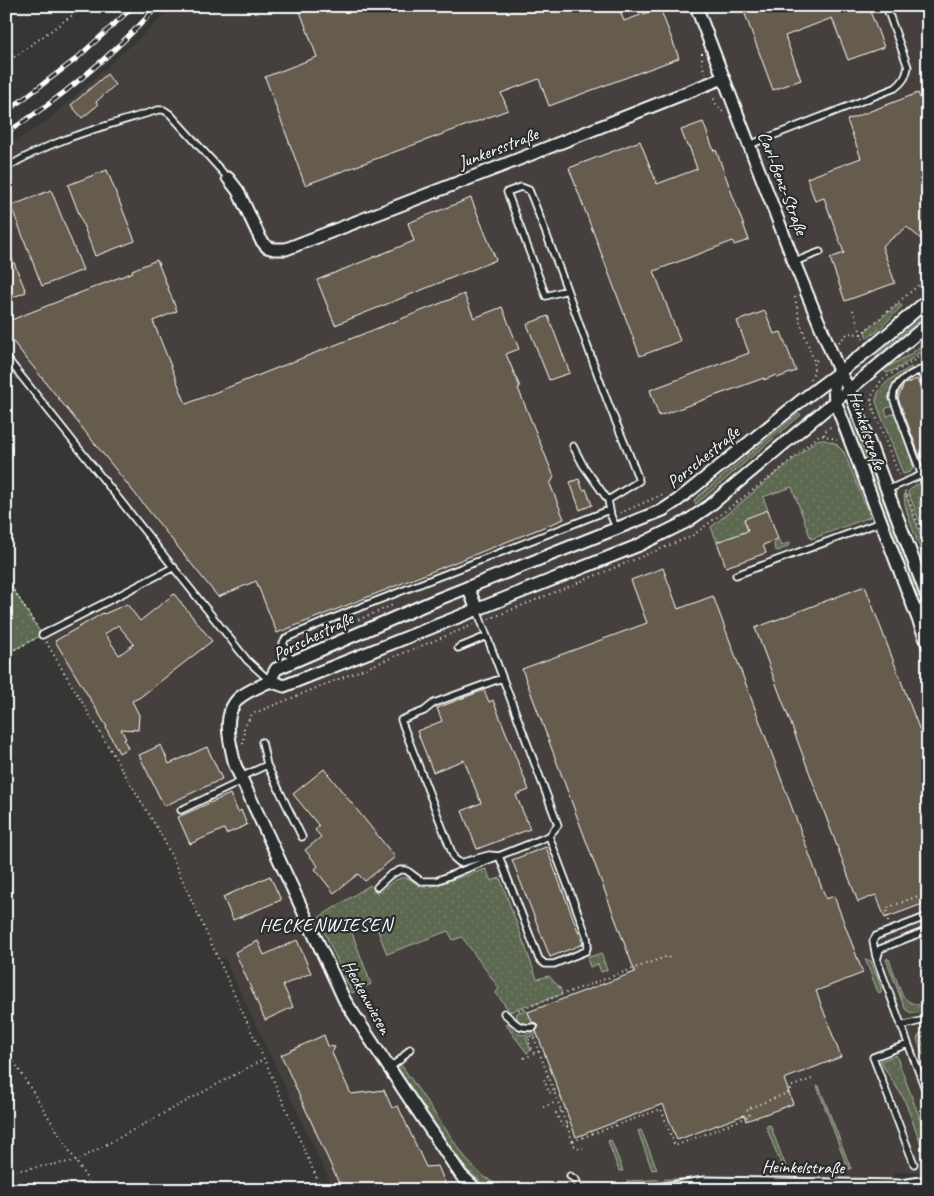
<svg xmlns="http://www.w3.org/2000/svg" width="934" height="1196" viewBox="0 0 934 1196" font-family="Caveat,sans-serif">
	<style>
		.built { fill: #44413c }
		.green { fill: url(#green-dots); stroke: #aeb3a7 }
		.building { fill: #665b4d; stroke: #fff; fill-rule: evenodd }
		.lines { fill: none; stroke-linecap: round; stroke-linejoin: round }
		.lane-casing { stroke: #fff; stroke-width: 9 }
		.street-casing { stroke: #fff; stroke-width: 15 }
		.path { stroke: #fff; stroke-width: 2; stroke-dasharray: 1 4; stroke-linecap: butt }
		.lane { stroke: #2a2d2e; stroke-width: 5.5 }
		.street { stroke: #2a2d2e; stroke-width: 11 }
		.rail-casing { stroke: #fff; stroke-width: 5 }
		.rail { stroke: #2a2d2e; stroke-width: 3; stroke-dasharray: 9; stroke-linecap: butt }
		.labels { text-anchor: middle; stroke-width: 4.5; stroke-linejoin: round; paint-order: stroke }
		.street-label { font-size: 18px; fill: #fff; stroke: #2a2d2e }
		.neighbourhood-label { font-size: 19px; letter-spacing: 1px; fill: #fff; stroke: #2a2d2e }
	</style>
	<defs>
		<pattern id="green-dots" width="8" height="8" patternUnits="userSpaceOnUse" patternTransform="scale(1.25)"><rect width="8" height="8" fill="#5c674f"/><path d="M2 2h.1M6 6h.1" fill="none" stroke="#747e69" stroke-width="1.8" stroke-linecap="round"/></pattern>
	</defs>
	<rect width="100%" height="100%" fill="#363634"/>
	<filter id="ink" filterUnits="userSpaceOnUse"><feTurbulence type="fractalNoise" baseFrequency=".02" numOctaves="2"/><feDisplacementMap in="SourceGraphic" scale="10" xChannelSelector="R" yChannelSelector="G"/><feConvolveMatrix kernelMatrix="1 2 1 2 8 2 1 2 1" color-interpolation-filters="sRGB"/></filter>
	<g filter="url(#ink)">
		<path class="built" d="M175,6H928V1172H893V1179L705,1177L652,1180L597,1183L598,1187H585V1190H574V1188L557,1190H334L224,957L219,959L168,849L42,635L173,568L6,355V147L46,122Z"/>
		<path class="green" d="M899,304L902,306L878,331L867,338L865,331Z
			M928,312V317L878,359L876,356Z
			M928,340V346L901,367L887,373L883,370L912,353Z
			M911,367L912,370C895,379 889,386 892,406L885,409L887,416L895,413L912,462L913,468L910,472L903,474L876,402C877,384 897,375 911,367Z
			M799,413L801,415L696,504L694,500Z
			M852,417L920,596L917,597L849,419Z
			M821,439L835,443L844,452L870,517L811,539L792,487L763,497L768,510L748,531L717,542L711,527L817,440Z
			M921,483L924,493L920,495L922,500L919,502L923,513L928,512V543L908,492L914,486Z
			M905,493L928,555V566C922,554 900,502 905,493Z
			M779,540L781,546L790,542V545L778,551L775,550L774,544Z
			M6,578L42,635L6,654Z
			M486,869L491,881L500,878L537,979L549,976L560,988L562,994L529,1006L526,1005L510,1012L496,993L499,988L462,937L453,940L448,931L387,954L372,916L349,925L371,984L352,993L318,918L370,885L378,894C388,886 400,871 413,881C418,885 421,887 427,888Z
			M601,953L607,970L601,972L598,964L590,967L587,958Z
			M865,959L871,961L881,987V993L878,992Z
			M886,959H889L902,995C909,1004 916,1005 928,1006V1014L911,1013L905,1009Z
			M525,1010L528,1012L533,1023C525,1025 520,1024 516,1017L517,1013Z
			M507,1023C519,1036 519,1037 536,1031L537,1034L526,1038L531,1050L527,1053L505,1024Z
			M926,1032L927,1036L921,1038L927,1054L923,1055L917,1039L920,1034Z
			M896,1055L928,1140V1172H924L927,1160L904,1099L880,1061Z
			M402,1066L467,1160C479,1174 492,1184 510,1190H493L483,1184L467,1170L397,1070Z
			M817,1086H819L851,1169H848Z
			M770,1125L786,1167H782L766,1126Z
			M641,1130L657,1169L652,1170L638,1131Z
			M611,1140L623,1171H619L608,1141Z
			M698,1178L640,1190H599L598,1187L625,1185L627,1181Z"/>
		<path class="building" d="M298,6H618L624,21L660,8L679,58L549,106L539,79L501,93L508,110L305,185L265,77L317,57Z
			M742,6H868L884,47L848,60L832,18L785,36L801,80L773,90Z
			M107,74L115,85L96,102L98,105L82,118L71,105Z
			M918,93L928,118V245L907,227L882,246L895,283L845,301L830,258L844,253L824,198L815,201L807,178L861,158L847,120Z
			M703,122L714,151L716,150L749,240L734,245L733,241L654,271L680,341L640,356L569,168L640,141L657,184L697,169L689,146H687L681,130Z
			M107,170L135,241L95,256L68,185Z
			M51,190L83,270L42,286L11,206Z
			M471,198L496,260L335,325L317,280L414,241L408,223Z
			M6,243L26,292L6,300Z
			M157,260L177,311L153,321L186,404L464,294L474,318L502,307L519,349L506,354L520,387L518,388L554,477L550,484L564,519L277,633L256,581L218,597L6,333V322L133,272L132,270Z
			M765,311L774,334L781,332L796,371L777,378L776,375L764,380V378L659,416L650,390L749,353L737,321Z
			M548,316L570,373L549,380L527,324Z
			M917,379L928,408V454L920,457L898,398L904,384Z
			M579,479L583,490L586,489L592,505L580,510L570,482Z
			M768,510L778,539L763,545L766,553L726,567L717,542L748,531L744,519Z
			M663,568L678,609L713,596L826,899L834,896L863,973L816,991L841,1057L784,1079L793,1104L746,1121L744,1115L677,1140L663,1104L576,1137L536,1031L539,1026L536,1023L532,1022L528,1012L635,972L522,669L647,623L631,580Z
			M865,586L928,752V902L885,918L876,895L858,902L755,628Z
			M174,594L212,641L139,698L132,701L139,715L138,730L121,729L126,739L124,740L128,748L119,753L106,728L107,727L55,641L103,613L104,614L127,604L140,621ZM118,625L134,644L119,655L105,634Z
			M484,690L489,702L493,700L529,790L516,795L530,829L477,849L462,811L481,803L464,760L433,772L417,731L442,721L437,708Z
			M161,745L169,764L207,747L222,779L164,806L139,755Z
			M324,769L395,857L365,881L358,874L334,893L315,869L318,866L305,850L321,837L315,830L319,826L293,794Z
			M230,794L238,812L241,810L247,825L226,834L224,829L190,844L178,817Z
			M546,847L583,944L550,957L512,860Z
			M270,876L281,900L233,920L223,897Z
			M297,940L311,973L283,985L293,1007L265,1020L235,952L258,941L264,955Z
			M324,1035L328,1046L335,1047L332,1053L351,1094L384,1090L392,1108L398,1106L426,1167L438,1166L448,1190H342L281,1055Z"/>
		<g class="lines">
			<defs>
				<path id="lane" d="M749,145L895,88C903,82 906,77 908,67L886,6
					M6,168C52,139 106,126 158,110H164L170,114L228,178
					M794,262L820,252
					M567,290L546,296L507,192L521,187L529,190C556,256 579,324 604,392C615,422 629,451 639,481L608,500L611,516L617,529
					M6,357L247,660L270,681
					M928,367C913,373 894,379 893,398L928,492
					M920,370L928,390
					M573,446L583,465L608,500
					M887,490L928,472
					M736,575L881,522
					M928,598L917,615L928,617
					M42,635L174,567
					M458,648L487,636
					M292,662L283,643L286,638L348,612L609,510
					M502,678L434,703L424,711L401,720L454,858L460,863L489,855L499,856L539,959L545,964H554L586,951L588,945L587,937L549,836
					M262,742L267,765
					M241,777L267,765L302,837
					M181,810L242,781
					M377,887L390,875L400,870H406L421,881H436L549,836L558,825L477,610
					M928,930L880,949L877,960L928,1097
					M876,957L873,941L876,936L928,916
					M504,1013C515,1022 518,1030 534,1027
					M901,1026L928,1019
					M908,1044L873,1057L914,1164
					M389,1068L400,1060L410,1049
					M570,1176L576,1180L580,1190"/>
				<path id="street" d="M696,6L794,262L839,371L849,389L928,599
					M228,178L238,191L261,240L267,247L274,249H286L504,165L723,78
					M839,371L834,387L835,401L928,645
					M468,587L477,610
					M270,681L276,669L436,600L663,510L678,500L798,403L874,346L928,300
					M270,681L284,686L637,546L686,522L708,507L928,324
					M270,681C261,686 247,691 239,698C221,715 230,743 235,765L345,1001L413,1104L461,1175L477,1190
					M659,1190L704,1183L901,1186L928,1182"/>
			</defs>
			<use href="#lane" class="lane-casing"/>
			<use href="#street" class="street-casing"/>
			<path class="path" d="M702,53V63L705,73
				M6,63L85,6
				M712,94L716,104L724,113
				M795,297L800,322L814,361
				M853,310L863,339
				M839,342L848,333L861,334L928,277
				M811,379L814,371V362L820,358
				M824,435V432L833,425
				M899,475L875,414L871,401L872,396L882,379L912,362L928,349
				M905,491L928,549
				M620,513L666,493
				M6,578L37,627
				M489,619L692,536L777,472L819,435L830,437L837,440
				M46,642L163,838L264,1059L322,1190
				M294,647L393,605
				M6,654L35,639
				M925,656L928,664
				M243,744L244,728L252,714L473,625
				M888,922L887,908L928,892
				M514,1012L668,956L669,959
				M6,1049L94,1190
				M534,1053L528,1040L534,1038L574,1145L579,1149L583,1148
				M524,1058L542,1050
				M548,1077L544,1079L549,1093L558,1089
				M543,1107L557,1102
				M561,1111L556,1113L562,1126L570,1123
				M573,1141L661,1109L675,1146L750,1116L747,1109L790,1092V1087L812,1079
				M6,1172L76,1161L264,1059"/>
			<use href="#lane" class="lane"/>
			<use href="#street" class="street"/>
			<defs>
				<path id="rail" d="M6,112L76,59L134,6
					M6,133C62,98 113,54 158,6"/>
			</defs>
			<use href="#rail" class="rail-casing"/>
			<use href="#rail" class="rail"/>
		</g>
	</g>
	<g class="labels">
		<g class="street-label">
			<text transform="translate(498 148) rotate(-21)" y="6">Junkersstraße</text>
			<text transform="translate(783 183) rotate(69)" y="6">Carl-Benz-Straße</text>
			<text transform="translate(867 430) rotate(71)" y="6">Heinkelstraße</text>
			<text transform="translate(703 457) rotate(-39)" y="6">Porschestraße</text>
			<text transform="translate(313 636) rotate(-26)" y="6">Porschestraße</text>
			<text transform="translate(367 997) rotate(61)" y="6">Heckenwiesen</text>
			<text transform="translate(803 1167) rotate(1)" y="6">Heinkelstraße</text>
		</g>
		<g class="neighbourhood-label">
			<text x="326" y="931">HECKENWIESEN</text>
		</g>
	</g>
	<rect width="934" height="1196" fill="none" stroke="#2a2d2e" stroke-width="25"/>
	<rect x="12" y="12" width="909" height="1171" fill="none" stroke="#fff" stroke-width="2" filter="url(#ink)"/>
</svg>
